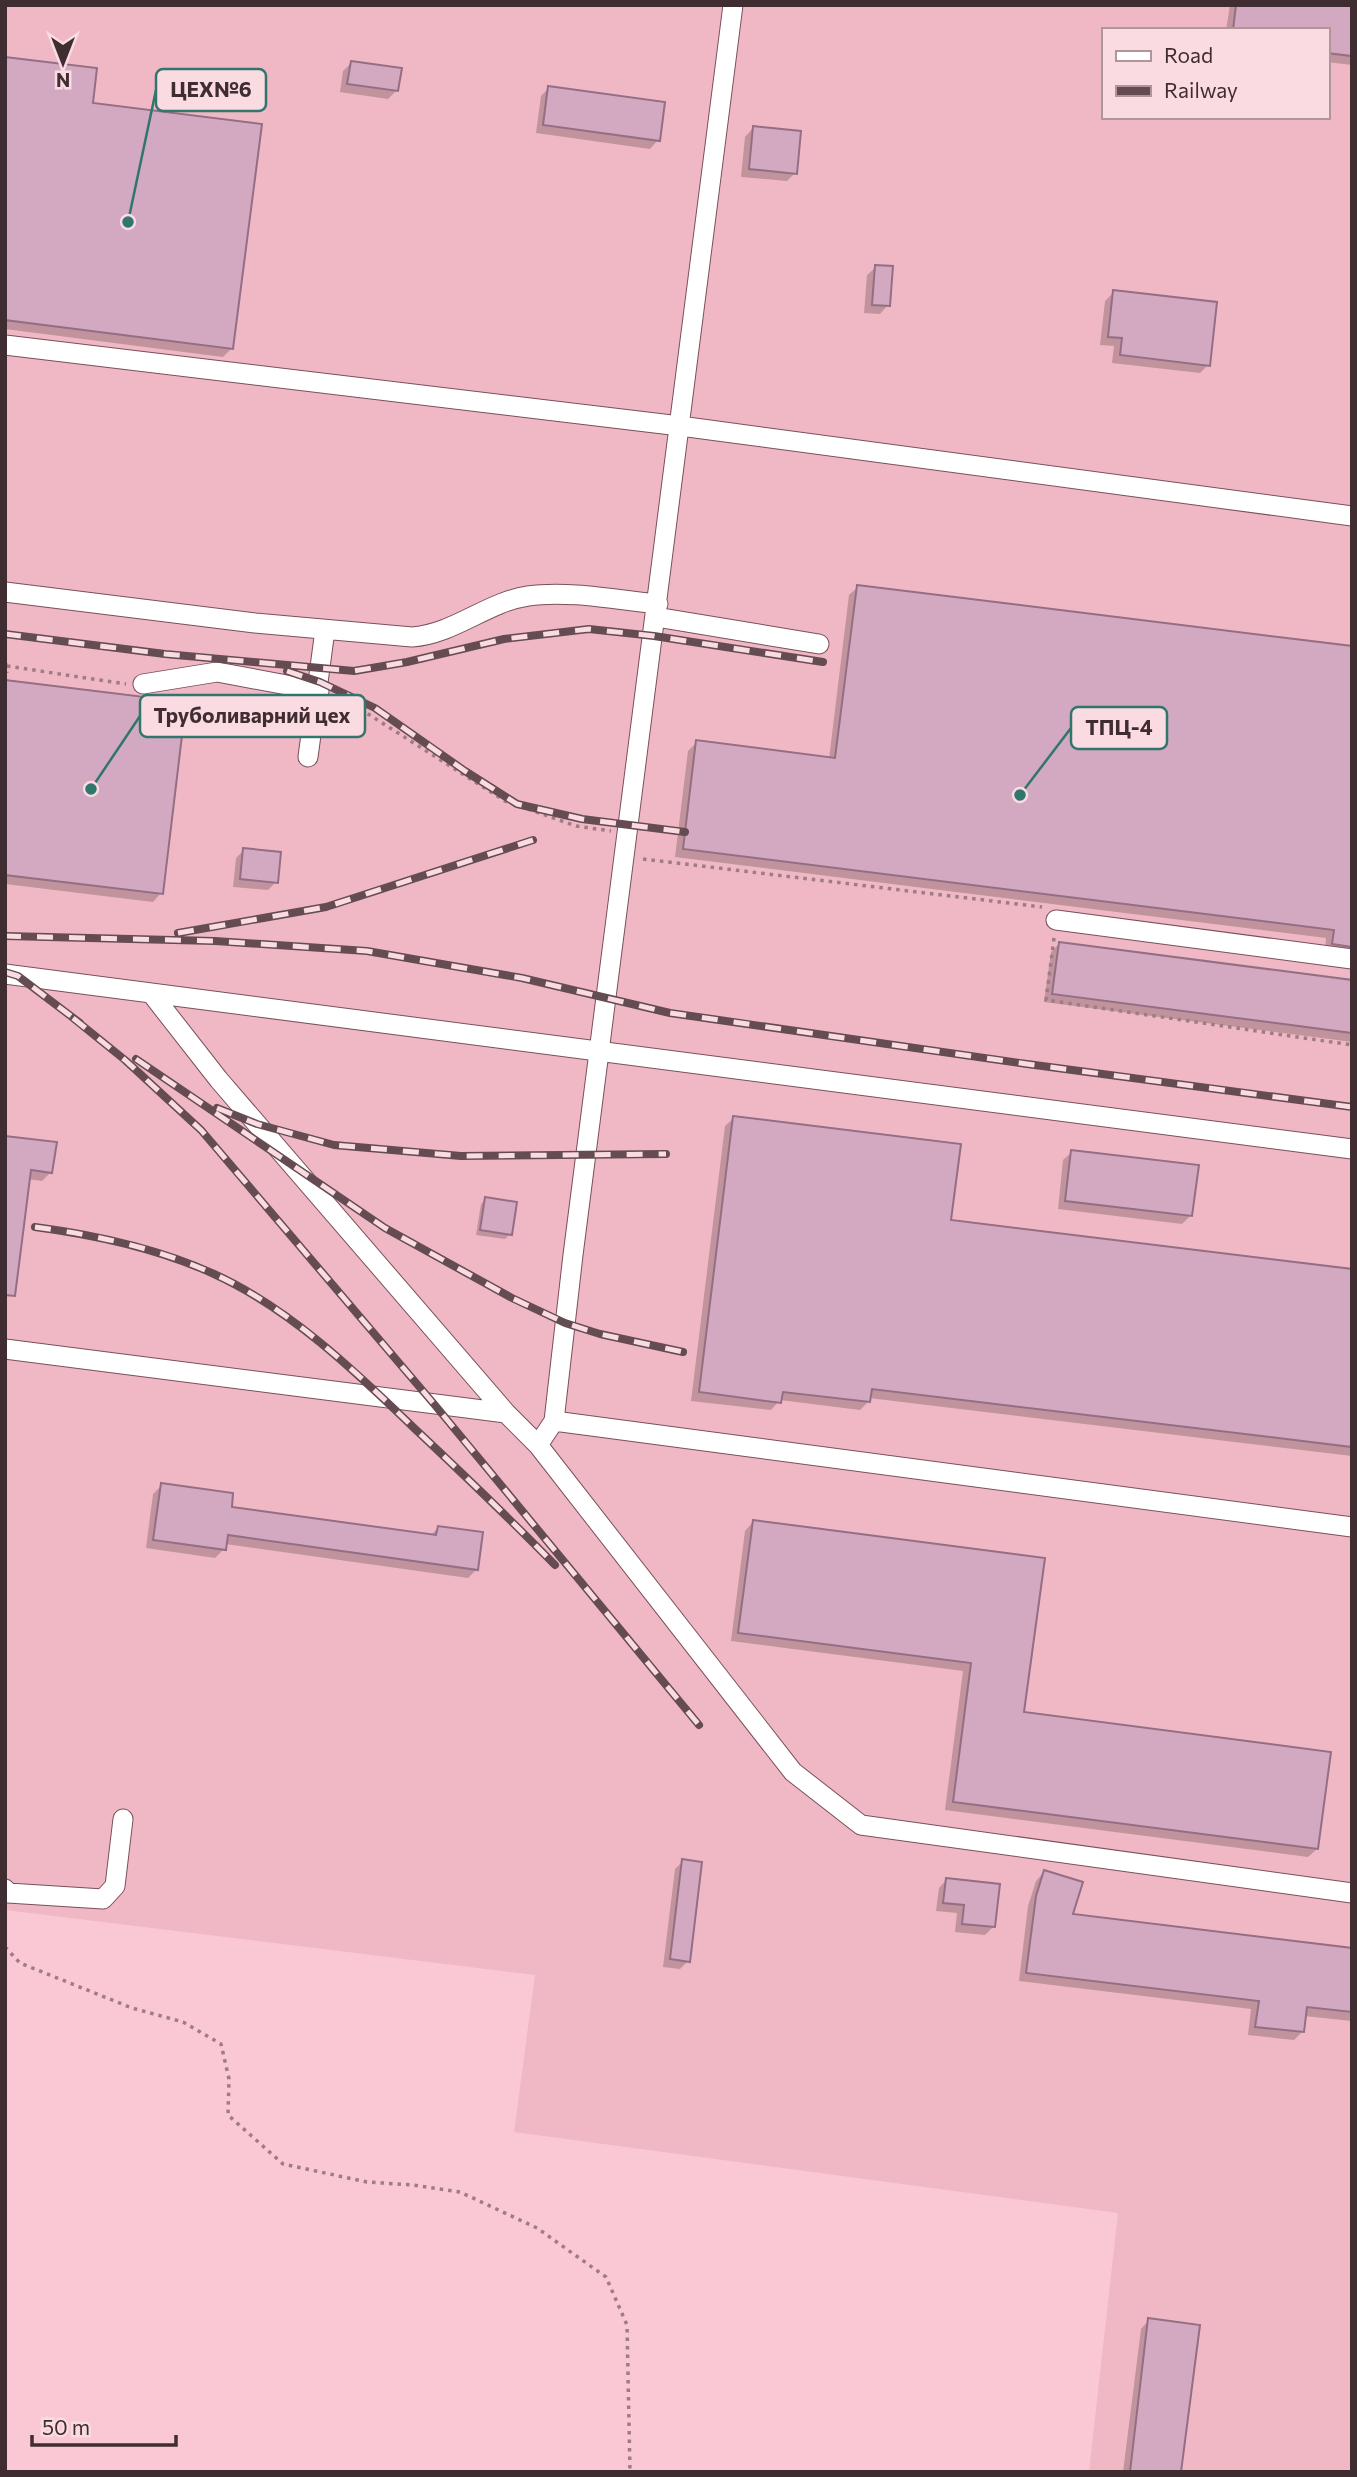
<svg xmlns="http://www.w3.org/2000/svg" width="1357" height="2477" viewBox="0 0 1357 2477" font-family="Commissioner,sans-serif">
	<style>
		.built { fill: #f0b8c5; fill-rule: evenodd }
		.shadow { fill: #0003 }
		.building { fill: #d2a9c1; stroke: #946e84; stroke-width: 2 }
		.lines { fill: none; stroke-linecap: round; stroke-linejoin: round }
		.minor-casing { stroke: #79505a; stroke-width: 21 }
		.path { stroke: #9e7c84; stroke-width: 3.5; stroke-dasharray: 3.5 5; stroke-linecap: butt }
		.minor { stroke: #fff; stroke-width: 19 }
		.rail-casing { stroke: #654c52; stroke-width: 8 }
		.rail { stroke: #fadbe2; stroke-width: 5; stroke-dasharray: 16; stroke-linecap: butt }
		.leader { fill: none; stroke: #30766c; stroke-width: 2.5 }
		.callout-dot { fill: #30766c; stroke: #fadbe2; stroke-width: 2.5 }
		.callout { fill: #fadbe2; stroke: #30766c; stroke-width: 2.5 }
		.callout-label { font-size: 21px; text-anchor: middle; font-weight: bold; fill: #402d31 }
	</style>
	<rect width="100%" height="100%" fill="#f9c8d4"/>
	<path class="built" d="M5,5H1352V2472H1089L1118,2213L514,2132L535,1975L5,1910ZM1103,30H1327V117H1103Z"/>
	<path class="shadow" d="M1230,5H1352V65L1327,62V30H1226Z
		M5,58L91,104L232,348L223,357L5,329Z
		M351,63L397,90L388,99L340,92L343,71Z
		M549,88L658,140L650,149L536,133L541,96Z
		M753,128L795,173L787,181L741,177L745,137Z
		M876,267L888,305L880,314L864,313L867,275Z
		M1114,292L1208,365L1200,373L1112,363L1114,346L1100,345L1105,301Z
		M858,587L1352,648V956L1325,952L1326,938L675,857L688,751L697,742L829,759L849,595Z
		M5,682L161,893L153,902L5,884Z
		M244,850L276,882L268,890L233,887L236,858Z
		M1060,943L1352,982V1042L1044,1002L1051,952Z
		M734,1118L949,1221L1352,1270V1456L869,1398L868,1402L860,1410L780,1400L771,1410L691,1401L725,1126Z
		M5,1137L51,1172L42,1181L28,1179Z
		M1072,1152L1191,1215L1182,1224L1058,1209L1063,1160Z
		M486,1199L510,1234L505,1239L476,1235L481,1204Z
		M162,1485L230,1509L430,1536L438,1528L477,1569L468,1578L225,1544L224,1549L215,1558L146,1548L153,1494Z
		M753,1522L1043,1560L1023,1714L1317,1849L1308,1857L945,1810L963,1671L731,1641L745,1531Z
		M683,1861L688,1961L680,1969L663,1967L675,1869Z
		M1044,1872L1070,1915L1352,1950V2021L1304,2016L1302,2032L1294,2040L1248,2035L1251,2009L1019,1981L1028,1906L1036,1881Z
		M947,1879L994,1926L985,1935L955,1932L957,1913L936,1911L939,1888Z
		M1149,2320L1180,2472H1123L1141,2329Z"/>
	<path class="building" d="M1236,5H1352V56L1327,53V30H1233Z
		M5,57L97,68L93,103L262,124L233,349L5,320Z
		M351,61L402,68L398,91L347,84Z
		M548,86L665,102L660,141L543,125Z
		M753,126L801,131L797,174L749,169Z
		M875,265L893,266L890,306L872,305Z
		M1113,290L1217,302L1210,366L1120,355L1122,338L1108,337Z
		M857,585L1352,646V947L1332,944L1334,930L683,849L696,740L835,758Z
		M5,680L186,702L163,894L5,875Z
		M243,848L281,852L278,883L240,879Z
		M1059,942L1352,980V1033L1052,994Z
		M733,1116L961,1144L951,1220L1352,1269V1447L872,1389L870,1402L783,1392L781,1403L699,1392Z
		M5,1136L57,1142L52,1173L31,1170L15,1296L5,1295Z
		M1071,1150L1199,1165L1192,1216L1065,1201Z
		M485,1197L517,1202L512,1235L480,1230Z
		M161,1483L233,1493L232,1507L436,1535L438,1526L483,1532L478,1570L228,1535L226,1550L153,1540Z
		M753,1520L1045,1558L1024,1712L1331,1752L1318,1849L953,1802L971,1663L738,1633Z
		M682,1859L702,1862L690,1962L670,1959Z
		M1044,1870L1083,1882L1073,1914L1352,1948V2012L1307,2007L1304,2032L1255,2027L1259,2001L1026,1973L1036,1896Z
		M946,1878L1000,1884L995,1927L962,1924L964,1905L943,1903Z
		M1148,2318L1200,2325L1181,2472H1130Z"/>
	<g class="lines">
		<defs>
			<path id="minor" d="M5,345L680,426L1352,516
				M5,592L255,623L412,637C454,634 487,602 528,596C568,590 618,600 658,604
				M656,617L819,644
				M143,684L217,672L319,691
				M308,757L325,630
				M1056,920L1352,959
				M5,974L1352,1149
				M151,993L219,1080L506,1413L538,1445L793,1772L861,1825L1352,1893
				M5,1349L506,1413
				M554,1421L1352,1527
				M538,1445L554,1421L573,1255L733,5
				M5,1889L8,1893L103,1899L115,1886L123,1819"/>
		</defs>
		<use href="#minor" class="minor-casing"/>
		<path class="path" d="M5,655L7,673
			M7,666L126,684
			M337,699L365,712L505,801L576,826L611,831
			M643,859L1042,907
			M1054,938L1046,1000L1352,1045
			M5,1947L20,1963L132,2008L183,2022L221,2044L229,2079L228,2115L283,2164L367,2182L413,2185L460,2192L537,2228L606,2277L627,2325L630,2472"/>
		<use href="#minor" class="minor"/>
		<defs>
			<path id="rail" d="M5,634L165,654L354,671L407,662L504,639L589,629L654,636L823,662
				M287,671L320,682L375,708L465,771L517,804L582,819L685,832
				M178,933L326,907L533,840
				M5,936L215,941L367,951L522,978L670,1013L1027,1064L1352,1107
				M5,972L18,976L80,1023
				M73,1018L125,1060L201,1130L434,1404L699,1725
				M136,1059L385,1228L512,1298L565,1323L600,1334L683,1352
				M217,1108L257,1124L334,1145L461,1156L666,1154
				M35,1227C96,1235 157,1248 214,1274C289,1308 355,1371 414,1428C462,1473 509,1518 555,1565"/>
		</defs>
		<use href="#rail" class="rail-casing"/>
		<use href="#rail" class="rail"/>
	</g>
	<path class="leader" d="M128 222L156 90M91 789L140 716M1020 795L1071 728"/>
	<g class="callout-dot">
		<circle cx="128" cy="222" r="7"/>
		<circle cx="91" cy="789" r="7"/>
		<circle cx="1020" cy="795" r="7"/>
	</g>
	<g class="callout">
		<rect x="156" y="69" width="110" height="42" rx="7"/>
		<rect x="140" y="695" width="225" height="42" rx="7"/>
		<rect x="1071" y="707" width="96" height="42" rx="7"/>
	</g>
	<g class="callout-label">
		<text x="211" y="97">ЦЕХ№6</text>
		<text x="252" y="723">Труболиварний цех</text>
		<text x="1119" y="735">ТПЦ-4</text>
	</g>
	<rect width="1357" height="2477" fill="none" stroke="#402d31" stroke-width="14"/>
	<rect x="1102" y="28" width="228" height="91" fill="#fadbe2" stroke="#b0959b" stroke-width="2"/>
	<rect x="1116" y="51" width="35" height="10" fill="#ffffff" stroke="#b0959b" stroke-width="2"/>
	<text x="1164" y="63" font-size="21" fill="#402d31">Road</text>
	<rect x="1116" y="86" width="35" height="10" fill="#654c52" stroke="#b0959b" stroke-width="2"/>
	<text x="1164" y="98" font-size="21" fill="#402d31">Railway</text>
	<g transform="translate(63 63) rotate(180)" stroke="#fadbe2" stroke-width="5" paint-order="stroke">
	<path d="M0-5L12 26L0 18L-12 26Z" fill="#402d31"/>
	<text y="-10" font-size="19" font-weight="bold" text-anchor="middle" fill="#402d31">N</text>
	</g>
	<path d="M32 2435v10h144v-10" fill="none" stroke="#402d31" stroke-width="3.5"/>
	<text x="42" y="2435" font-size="21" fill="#402d31" stroke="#fadbe2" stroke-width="5" paint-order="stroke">50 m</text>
</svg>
